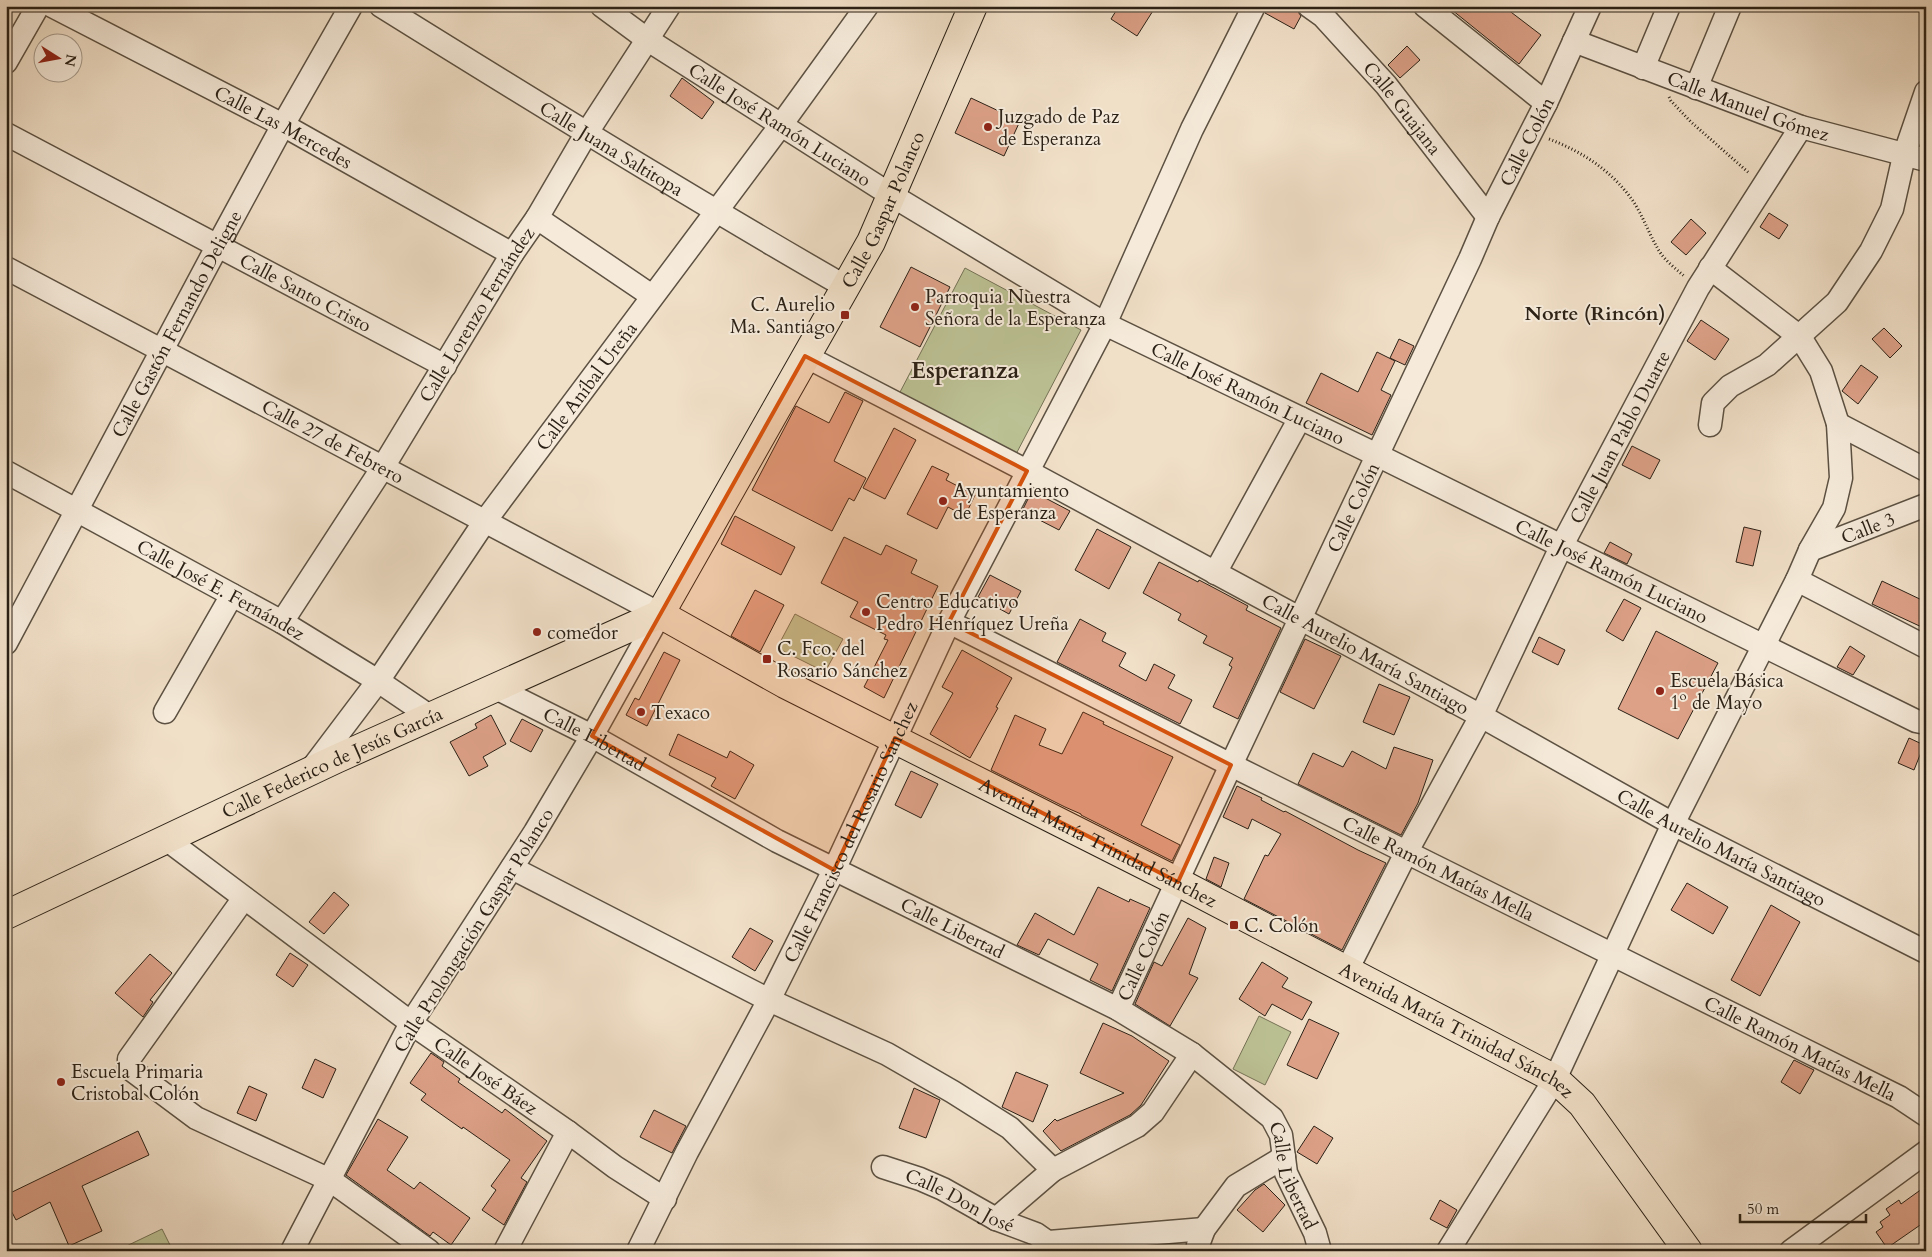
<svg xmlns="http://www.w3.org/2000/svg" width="1932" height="1257" viewBox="0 0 1932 1257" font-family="Cardo,serif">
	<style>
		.green { fill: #bcc295; stroke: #747256 }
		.building { fill: #dda188; stroke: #2b2116 }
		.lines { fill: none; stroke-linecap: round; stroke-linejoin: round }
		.minor-casing { stroke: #5c5142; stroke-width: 25 }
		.major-casing { stroke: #2b2116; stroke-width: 30 }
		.path { stroke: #2b2116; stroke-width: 3; stroke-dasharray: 1 2.5; stroke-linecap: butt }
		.minor { stroke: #f6ebdb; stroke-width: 22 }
		.major { stroke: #f1e0c8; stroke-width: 28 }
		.marked { fill: #d5530d; fill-opacity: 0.2; stroke: #d5530d; stroke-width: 4; stroke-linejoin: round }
		.poi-dot { fill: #8f2418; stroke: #f6ebdb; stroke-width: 2 }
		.labels { text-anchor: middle; stroke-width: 4; stroke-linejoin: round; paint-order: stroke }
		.street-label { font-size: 19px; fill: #2b2116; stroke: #f6ebdb }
		.poi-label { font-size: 19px; fill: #2b2116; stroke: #f6ebdb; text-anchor: start }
		.neighbourhood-label { font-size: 20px; font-weight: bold; fill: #2b2116; stroke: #f6ebdb }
		.district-label { font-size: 24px; font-weight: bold; fill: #2b2116; stroke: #f6ebdb }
	</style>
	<rect width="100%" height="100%" fill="#f1e0c8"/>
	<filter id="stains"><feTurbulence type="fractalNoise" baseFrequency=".004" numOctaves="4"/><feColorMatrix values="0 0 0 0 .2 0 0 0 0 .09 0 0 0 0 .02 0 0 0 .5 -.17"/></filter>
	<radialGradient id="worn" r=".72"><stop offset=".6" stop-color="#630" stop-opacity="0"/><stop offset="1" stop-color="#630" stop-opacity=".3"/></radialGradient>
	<path class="green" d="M965,268L1081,330L1015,456L899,394Z
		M795,614L843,639L825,672L777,648Z
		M1259,1016L1291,1032L1265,1085L1233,1069Z
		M162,1229L173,1251H116Z"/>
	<path class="building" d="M1119,6H1156L1137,36L1111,19Z
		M1267,6H1294L1301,16L1294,29L1265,13Z
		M1447,6H1503L1541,35L1519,64Z
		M1407,46L1420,60L1400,78L1388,65Z
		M682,78L714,102L702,119L670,96Z
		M971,98L1020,121L1004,156L955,133Z
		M1769,213L1788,225L1779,239L1760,227Z
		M1691,219L1706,233L1686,255L1671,242Z
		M911,267L950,287L920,347L880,327Z
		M1701,320L1729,339L1715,360L1687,341Z
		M1884,328L1902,346L1890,358L1872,339Z
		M1399,339L1414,346L1405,365L1390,358Z
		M1377,352L1395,361L1381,390L1391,395L1372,435L1306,403L1321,373L1358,392Z
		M1861,365L1878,377L1858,404L1842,391Z
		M845,392L863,401L834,461L866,478L854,501L849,498L832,531L752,490L796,406L829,423Z
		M894,428L916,440L885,499L863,488Z
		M1632,446L1660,460L1650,479L1622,465Z
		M932,466L949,474L946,480L975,495L965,516L948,507L937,529L907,514Z
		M1032,491L1070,511L1059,530L1022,511Z
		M735,516L795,547L781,575L721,544Z
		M1744,527L1761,531L1753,566L1736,562Z
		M1097,529L1131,547L1109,589L1075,570Z
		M844,537L881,555L886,545L917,560L911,573L938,586L884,698L864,687L888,640L884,639L886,635L850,617L858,602L821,583Z
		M1610,542L1632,554L1627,564L1604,553Z
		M1159,562L1198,582L1199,580L1218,590L1248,606L1246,610L1281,628L1238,719L1213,707L1232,667L1229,665L1233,658L1203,643L1207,636L1178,620L1181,614L1143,593Z
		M990,575L1021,591L1009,614L978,597Z
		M1882,581L1926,602V629L1872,604Z
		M755,590L784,605L760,652L731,636Z
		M1624,599L1641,608L1623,641L1606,631Z
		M1080,619L1106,633L1102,641L1126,653L1119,666L1146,681L1154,664L1175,675L1168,688L1192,700L1180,724L1057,662Z
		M1656,631L1718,663L1678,739L1618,709Z
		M1539,637L1565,650L1558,665L1532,652Z
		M1305,639L1341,656L1314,709L1280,692Z
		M1850,646L1865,656L1853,675L1837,667Z
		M962,650L1012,678L996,707L998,708L970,758L930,734L953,693L942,687Z
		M664,652L680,660L647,726L626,715L635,698L639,700Z
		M1379,684L1410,697L1394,735L1363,722Z
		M1083,712L1104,722L1103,724L1173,757L1141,825L1180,845L1172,861L1081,815V814L1065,807L991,770L1015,715L1046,729L1039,745L1062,754Z
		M491,715L506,744L483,757L488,766L469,776L450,742L477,728L475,724Z
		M522,719L543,730L531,752L510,741Z
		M678,734L727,758L730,751L754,765L735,799L711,786L716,778L669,755Z
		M1909,738L1924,745L1914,770L1898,763Z
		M1394,747L1433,760L1418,803L1401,835L1298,784L1313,753L1343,767L1352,751L1386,769Z
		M911,771L938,784L921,818L895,805Z
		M1237,786L1262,798L1261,800L1284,812L1285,811L1358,850L1386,863L1342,950L1244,899L1265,855L1268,856L1281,834L1252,819L1248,829L1223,817Z
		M1214,857L1229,863L1221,887L1206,879Z
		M1687,883L1728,907L1713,934L1671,910Z
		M1098,887L1129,902L1130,899L1150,908L1112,991L1090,980L1098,964L1048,939L1039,955L1017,945L1035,913L1074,935Z
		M334,892L349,905L324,934L309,922Z
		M1771,905L1800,922L1760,996L1731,980Z
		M1188,918L1206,928L1189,974L1198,978L1170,1026L1135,1004L1154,962L1162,966Z
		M750,928L773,941L755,971L732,957Z
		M290,953L308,965L293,987L276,975Z
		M150,954L172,973L150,1000L153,1002L143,1017L115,993Z
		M1262,962L1288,978L1282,987L1312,1002L1302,1020L1272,1004L1265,1016L1239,999Z
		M1309,1019L1339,1033L1317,1079L1287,1065Z
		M1103,1023L1132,1036L1169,1061L1141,1105L1130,1115L1061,1151L1043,1131L1055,1119L1057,1121L1124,1093L1080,1073Z
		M431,1053L444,1062L442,1066L460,1079L458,1082L502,1113L505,1109L547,1141L521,1178L527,1182L504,1225L482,1210L496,1190L491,1186L510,1160L463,1127L462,1129L421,1100L426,1094L410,1083Z
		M315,1059L336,1069L323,1098L302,1088Z
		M1794,1060L1814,1070L1800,1094L1781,1082Z
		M1016,1072L1048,1085L1033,1122L1002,1107Z
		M249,1086L267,1094L256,1121L237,1113Z
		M914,1088L940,1100L926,1138L899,1128Z
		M654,1110L686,1126L672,1153L640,1137Z
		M378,1119L408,1137L387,1170L414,1189L420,1182L470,1218L451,1245L433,1232L430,1236L346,1175Z
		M1314,1126L1333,1138L1317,1164L1297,1152Z
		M138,1131L149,1155L82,1186L102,1231L69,1246L50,1202L16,1220L6,1201V1195Z
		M1264,1184L1285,1205L1263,1232L1237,1210L1255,1190Z
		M1926,1186V1221L1887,1248L1876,1232L1883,1227L1880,1222L1890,1215L1886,1209L1899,1200L1901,1204Z
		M1440,1200L1457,1210L1447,1228L1430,1219Z"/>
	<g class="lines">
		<defs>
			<g id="minor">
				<path id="s1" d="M52,6L283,125L512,254"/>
				<path id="s2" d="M381,6C535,102 689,197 846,287"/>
				<path id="s3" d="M602,6L648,40L891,195L1105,324L1377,455L1916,721L1926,723"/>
				<path id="s4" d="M1309,6L1323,16L1386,85L1488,217"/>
				<path d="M1425,6L1546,103"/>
				<path id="s5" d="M1574,41L1801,127L1926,160"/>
				<path d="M6,62L38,6"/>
				<path d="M1643,68L1669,6"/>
				<path d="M1696,88L1730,6"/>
				<path id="s6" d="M6,134L445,366"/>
				<path d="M537,218L652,296"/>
				<path id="s7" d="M6,268L660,614L592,736L535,832L411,1023L292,1251"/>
				<path id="s8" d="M805,356L1027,471L1481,716L1673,824L1926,952"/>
				<path d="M1838,424L1926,470"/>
				<path d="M1710,425L1713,403L1730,386L1767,365L1837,302L1871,251L1892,209L1904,156L1926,92"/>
				<path id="s9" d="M6,472L282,622L378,681L431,717"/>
				<path id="s10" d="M1810,550L1926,505"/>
				<path d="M1215,573L1300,418"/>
				<path d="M1797,580L1926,647"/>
				<path id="s11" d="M282,622L383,467L512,254L537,218L586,134L669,6"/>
				<path id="s12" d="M949,622L1231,765L1899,1097L1926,1115"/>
				<path id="s13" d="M6,643L218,245L283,125L351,6"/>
				<path id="s14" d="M496,688L592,736L777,841L1118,1009L1192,1054L1272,1118L1281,1135L1286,1173L1315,1233L1320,1251"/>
				<path d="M165,712L232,595"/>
				<path id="s15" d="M310,771L378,681L485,521L781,125L867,6"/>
				<path id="s16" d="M166,839L422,1031L568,1132L615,1167L665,1199"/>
				<path d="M512,868L769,1000L887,1054L953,1092L1010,1128L1053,1170"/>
				<path d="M244,898L129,1059V1068L196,1118L330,1180L429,1251"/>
				<path id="s17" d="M1347,970L1406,853L1481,716L1561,547L1698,288L1801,127"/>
				<path id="s18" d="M1118,1009L1231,765L1470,259L1488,217L1546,103L1590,6"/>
				<path id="s19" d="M883,1167L920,1179L943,1189L996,1219L1036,1234L1060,1251"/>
				<path d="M996,1219L1053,1170L1137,1126L1153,1112L1192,1054"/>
				<path d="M1049,1242L1204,1229"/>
				<path d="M505,1251L568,1132"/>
				<path id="s20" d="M638,1251L687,1152L769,1000L834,870L949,622L1105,324L1192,129L1254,6"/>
				<path d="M1199,1251L1198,1245L1204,1229L1236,1186L1284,1157"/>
				<path d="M1448,1251L1555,1079L1673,824L1797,580L1810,550L1834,508L1841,478L1838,424L1821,371L1800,337L1710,268"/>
				<path d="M1791,1251L1926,1152"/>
			</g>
			<g id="major">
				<path id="s21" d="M660,614L785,684L1178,882L1555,1079L1582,1104L1688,1251"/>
				<path id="s22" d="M660,614L871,242L973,6"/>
				<path id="s23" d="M6,915L336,759L660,614"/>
			</g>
		</defs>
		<use href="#minor" class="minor-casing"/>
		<use href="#major" class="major-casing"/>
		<path class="path" d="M1669,97L1671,101L1691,122L1749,173
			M1549,139C1583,152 1612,171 1633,201C1643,216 1649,234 1658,249C1664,260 1675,268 1684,276"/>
		<use href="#minor" class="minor"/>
		<use href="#major" class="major"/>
	</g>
	<path class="marked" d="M805,356L1027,471L949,622L1231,765L1178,882L895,738L834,870L592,736Z"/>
	<g class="poi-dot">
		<circle cx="988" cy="127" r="5"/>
		<circle cx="915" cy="307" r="5"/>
		<rect x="840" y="310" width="10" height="10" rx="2.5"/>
		<circle cx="943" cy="501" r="5"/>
		<circle cx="866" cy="612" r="5"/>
		<circle cx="537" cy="632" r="5"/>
		<rect x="762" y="654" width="10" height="10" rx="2.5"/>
		<circle cx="1660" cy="691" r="5"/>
		<circle cx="641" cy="712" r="5"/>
		<rect x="1229" y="920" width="10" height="10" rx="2.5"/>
		<circle cx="61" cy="1082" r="5"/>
	</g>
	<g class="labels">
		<g class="street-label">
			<text dy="7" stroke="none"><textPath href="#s5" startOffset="186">Calle Manuel Gómez</textPath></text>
			<text dy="7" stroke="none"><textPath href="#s4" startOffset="139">Calle Guajana</textPath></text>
			<text dy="7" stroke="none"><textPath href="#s3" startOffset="214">Calle José Ramón Luciano</textPath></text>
			<text dy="7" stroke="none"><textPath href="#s1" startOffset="261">Calle Las Mercedes</textPath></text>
			<text dy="7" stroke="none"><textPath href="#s18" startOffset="959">Calle Colón</textPath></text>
			<text dy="7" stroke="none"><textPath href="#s2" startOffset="271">Calle Juana Saltitopa</textPath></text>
			<text dy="7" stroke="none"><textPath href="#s22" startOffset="462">Calle Gaspar Polanco</textPath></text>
			<text dy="7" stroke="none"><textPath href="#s6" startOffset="339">Calle Santo Cristo</textPath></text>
			<text dy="7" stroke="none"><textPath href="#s11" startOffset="364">Calle Lorenzo Fernández</textPath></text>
			<text dy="7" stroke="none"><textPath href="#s13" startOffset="362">Calle Gastón Fernando Deligne</textPath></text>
			<text dy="7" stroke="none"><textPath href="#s15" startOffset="474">Calle Aníbal Ureña</textPath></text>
			<text dy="7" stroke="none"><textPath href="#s3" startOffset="754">Calle José Ramón Luciano</textPath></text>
			<text dy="7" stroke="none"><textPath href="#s17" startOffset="599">Calle Juan Pablo Duarte</textPath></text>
			<text dy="7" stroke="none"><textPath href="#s7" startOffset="370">Calle 27 de Febrero</textPath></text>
			<text dy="7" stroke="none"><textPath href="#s18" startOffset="554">Calle Colón</textPath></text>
			<text dy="7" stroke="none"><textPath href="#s10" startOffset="62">Calle 3</textPath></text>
			<text dy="7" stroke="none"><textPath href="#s3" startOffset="1159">Calle José Ramón Luciano</textPath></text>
			<text dy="7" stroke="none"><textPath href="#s9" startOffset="245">Calle José E. Fernández</textPath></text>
			<text dy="7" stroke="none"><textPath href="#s8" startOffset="635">Calle Aurelio María Santiago</textPath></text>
			<text dy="7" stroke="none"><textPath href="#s14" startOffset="111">Calle Libertad</textPath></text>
			<text dy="7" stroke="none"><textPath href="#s23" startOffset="360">Calle Federico de Jesús García</textPath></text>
			<text dy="7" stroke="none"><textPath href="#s20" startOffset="470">Calle Francisco del Rosario Sánchez</textPath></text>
			<text dy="7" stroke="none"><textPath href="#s21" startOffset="494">Avenida María Trinidad Sánchez</textPath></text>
			<text dy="7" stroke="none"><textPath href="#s8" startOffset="1040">Calle Aurelio María Santiago</textPath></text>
			<text dy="7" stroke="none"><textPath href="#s12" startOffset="548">Calle Ramón Matías Mella</textPath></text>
			<text dy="7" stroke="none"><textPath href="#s14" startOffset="516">Calle Libertad</textPath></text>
			<text transform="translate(473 930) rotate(-58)" y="7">Calle Prolongación Gaspar Polanco</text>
			<text dy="7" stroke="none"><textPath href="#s18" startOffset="59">Calle Colón</textPath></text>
			<text dy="7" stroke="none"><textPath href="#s21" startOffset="899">Avenida María Trinidad Sánchez</textPath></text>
			<text dy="7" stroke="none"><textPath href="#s12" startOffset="952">Calle Ramón Matías Mella</textPath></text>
			<text dy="7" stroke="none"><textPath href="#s16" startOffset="398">Calle José Báez</textPath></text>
			<text dy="7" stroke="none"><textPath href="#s14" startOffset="951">Calle Libertad</textPath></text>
			<text dy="7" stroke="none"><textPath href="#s19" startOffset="84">Calle Don José</textPath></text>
		</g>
		<g class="poi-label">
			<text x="998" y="123">Juzgado de Paz<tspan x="998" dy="22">de Esperanza</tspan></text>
			<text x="925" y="303">Parroquia Nuestra<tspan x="925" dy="22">Señora de la Esperanza</tspan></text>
			<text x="835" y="311" text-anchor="end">C. Aurelio<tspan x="835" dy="22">Ma. Santiago</tspan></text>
			<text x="953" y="497">Ayuntamiento<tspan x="953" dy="22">de Esperanza</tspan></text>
			<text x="876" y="608">Centro Educativo<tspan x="876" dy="22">Pedro Henríquez Ureña</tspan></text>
			<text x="547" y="639">comedor</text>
			<text x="777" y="655">C. Fco. del<tspan x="777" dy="22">Rosario Sánchez</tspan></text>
			<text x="1670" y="687">Escuela Básica<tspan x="1670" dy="22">1º de Mayo</tspan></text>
			<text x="651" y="719">Texaco</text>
			<text x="1244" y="932">C. Colón</text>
			<text x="71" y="1078">Escuela Primaria<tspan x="71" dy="22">Cristobal Colón</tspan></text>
		</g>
		<g class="neighbourhood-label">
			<text x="1595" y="320">Norte (Rincón)</text>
		</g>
		<g class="district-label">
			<text x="965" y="378">Esperanza</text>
		</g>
	</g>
	<rect width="1932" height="1257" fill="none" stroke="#f1e0c8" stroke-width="25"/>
	<rect x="8" y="8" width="1917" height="1242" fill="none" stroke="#2b2116" stroke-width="2.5"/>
	<rect x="12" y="12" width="1907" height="1232" fill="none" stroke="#2b2116"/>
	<g transform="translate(58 58) rotate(101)"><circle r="24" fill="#f6ebdb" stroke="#a59a8c"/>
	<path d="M0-4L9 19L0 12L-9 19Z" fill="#8f2418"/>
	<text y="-8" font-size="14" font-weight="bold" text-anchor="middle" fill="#2b2116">N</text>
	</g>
	<path d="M1740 1214v8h126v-8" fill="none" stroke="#2b2116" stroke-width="2.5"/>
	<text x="1747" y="1214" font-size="15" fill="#2b2116" stroke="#f6ebdb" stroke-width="4" paint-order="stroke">50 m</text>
	<rect width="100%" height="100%" filter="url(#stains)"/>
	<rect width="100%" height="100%" fill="url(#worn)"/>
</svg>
